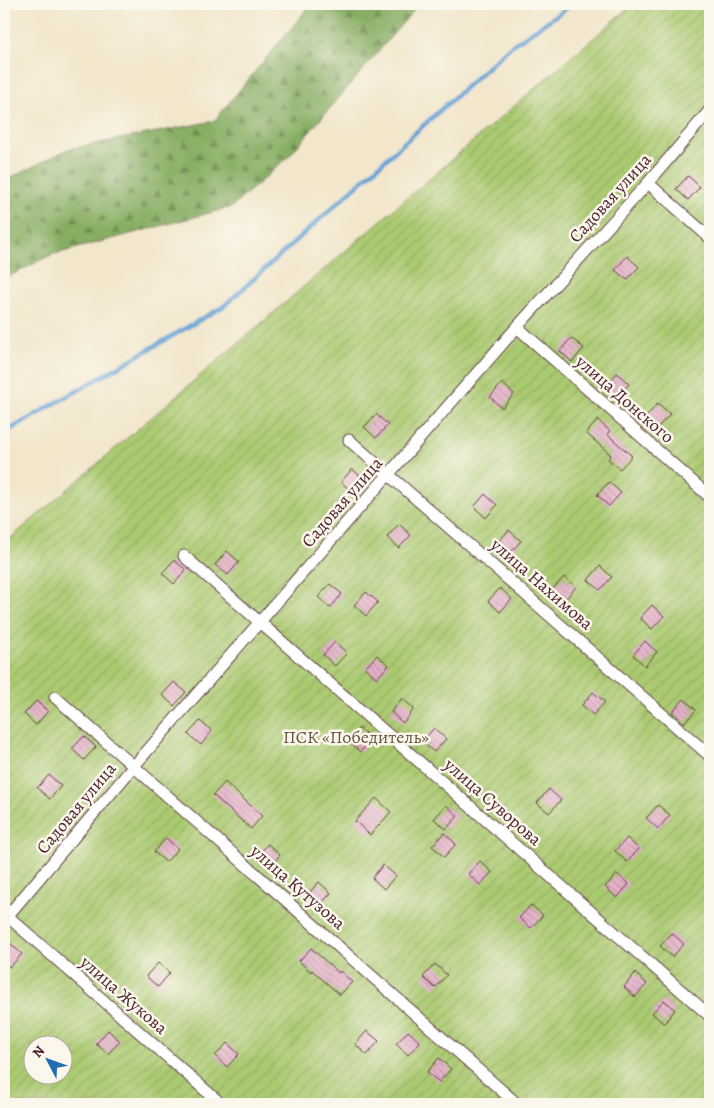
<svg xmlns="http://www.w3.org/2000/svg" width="714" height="1108" viewBox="0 0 714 1108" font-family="Alegreya,serif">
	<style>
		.forest { fill: url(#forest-firs); stroke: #686647 }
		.garden { fill: url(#garden-furrows); stroke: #7a744e; fill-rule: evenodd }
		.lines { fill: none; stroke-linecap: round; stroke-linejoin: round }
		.stream { stroke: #64a1d5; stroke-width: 4.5 }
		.building { fill: url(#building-back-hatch) }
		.street-casing { stroke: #633d43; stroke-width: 13 }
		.street { stroke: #fff; stroke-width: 11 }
		.labels { text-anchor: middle; stroke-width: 5; stroke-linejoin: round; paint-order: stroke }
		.street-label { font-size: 18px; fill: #4a1f2b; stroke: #fbf7ec }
		.park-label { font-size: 18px; fill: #675240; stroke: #fbf7ec }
	</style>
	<defs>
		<pattern id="forest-firs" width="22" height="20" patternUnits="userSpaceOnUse" patternTransform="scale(1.25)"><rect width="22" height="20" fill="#87ae63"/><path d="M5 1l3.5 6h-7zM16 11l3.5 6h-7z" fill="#708d52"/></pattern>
		<pattern id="garden-furrows" width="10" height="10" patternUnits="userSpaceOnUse" patternTransform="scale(1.25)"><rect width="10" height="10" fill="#aaca71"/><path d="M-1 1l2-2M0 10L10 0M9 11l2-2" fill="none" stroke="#94ad62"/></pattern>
		<pattern id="building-back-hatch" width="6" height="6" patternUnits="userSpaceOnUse" patternTransform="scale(1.25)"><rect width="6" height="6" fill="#e5b2ca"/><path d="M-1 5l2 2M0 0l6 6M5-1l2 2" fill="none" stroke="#bc90a4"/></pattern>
	</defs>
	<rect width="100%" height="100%" fill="#fbf7ec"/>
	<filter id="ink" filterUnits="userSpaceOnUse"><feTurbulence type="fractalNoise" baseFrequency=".02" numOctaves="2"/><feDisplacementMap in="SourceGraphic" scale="10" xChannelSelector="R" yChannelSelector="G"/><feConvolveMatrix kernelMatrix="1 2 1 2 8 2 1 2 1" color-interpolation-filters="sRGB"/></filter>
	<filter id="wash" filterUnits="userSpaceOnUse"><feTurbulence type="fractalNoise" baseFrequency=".0096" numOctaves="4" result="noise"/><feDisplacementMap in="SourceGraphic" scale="20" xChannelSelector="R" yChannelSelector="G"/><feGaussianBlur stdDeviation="1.12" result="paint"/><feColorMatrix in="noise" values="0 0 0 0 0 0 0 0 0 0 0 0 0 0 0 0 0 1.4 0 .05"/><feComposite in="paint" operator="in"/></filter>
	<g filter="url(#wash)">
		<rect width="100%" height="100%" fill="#f2e6cb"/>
		<path class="forest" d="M311,4H419L289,156L232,207L51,255L4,279V181L68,149L214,121Z"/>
		<path class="garden" d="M633,4H710V1104H4V544ZM32,1046H62V1076H32Z"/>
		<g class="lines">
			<path class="stream" d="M4,433L224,306L511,46L573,4"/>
		</g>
		<g id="blocks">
			<path class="building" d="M688,176L700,187L688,200L676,189Z
				M627,256L639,267L627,280L615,270Z
				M571,338L584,348L572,362L560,351Z
				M617,373L629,384L617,397L605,387Z
				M502,383L514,394L502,408L490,397Z
				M658,403L670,414L658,427L646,417Z
				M376,414L388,425L376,438L364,427Z
				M598,420L610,431L607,434L632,456L620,469L608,459L611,455L586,433Z
				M352,469L364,479L353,493L341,482Z
				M609,482L621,493L609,506L597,495Z
				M485,494L497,505L486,518L474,507Z
				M399,524L411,535L399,548L387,537Z
				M509,530L521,541L509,554L497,543Z
				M227,551L239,562L228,575L215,565Z
				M174,560L186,570L174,584L162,573Z
				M600,566L612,577L600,590L588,580Z
				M564,577L576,587L564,601L552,590Z
				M330,584L342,594L330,608L318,597Z
				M500,588L512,599L500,612L488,601Z
				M366,592L378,602L366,616L354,605Z
				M652,605L664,616L652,629L640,618Z
				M645,641L657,652L645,666L633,655Z
				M335,642L347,653L335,666L323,655Z
				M377,655L389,665L377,678L365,668Z
				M174,682L186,692L174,706L162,695Z
				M593,692L605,702L593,715L582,705Z
				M402,698L414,709L403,723L391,712Z
				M684,699L696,710L684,723L672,712Z
				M36,701L48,711L36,725L24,714Z
				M200,721L212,731L201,745L188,734Z
				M359,728L372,739L360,752L348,741Z
				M434,728L446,739L434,752L422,742Z
				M84,736L96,747L84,760L72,749Z
				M49,775L61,786L50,799L37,788Z
				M225,782L262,816L251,829L213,795Z
				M549,789L561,800L549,813L537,803Z
				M376,798L391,812L370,835L355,821Z
				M446,805L458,816L446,829L434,819Z
				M658,805L670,815L658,829L646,818Z
				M444,833L456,844L444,857L432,846Z
				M166,838L178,849L166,862L154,852Z
				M627,838L639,849L627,862L615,851Z
				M268,844L280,855L268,868L256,857Z
				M480,861L492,872L480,885L468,874Z
				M383,865L396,876L384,889L372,878Z
				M617,874L629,884L617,898L605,887Z
				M319,882L331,893L319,906L307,895Z
				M531,905L543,915L531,928L519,918Z
				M672,933L684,944L672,957L660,946Z
				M10,943L22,954L10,967L4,962V950Z
				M311,948L339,973L340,971L352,982L340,995L312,970L311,972L299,961Z
				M158,963L170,973L158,987L146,976Z
				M435,964L447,975L435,988L423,977Z
				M635,973L647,984L635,997L624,987Z
				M664,1000L675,1010L664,1024L652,1013Z
				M108,1030L120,1041L108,1054L96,1044Z
				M367,1031L379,1041L367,1055L355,1044Z
				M408,1031L420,1042L408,1055L396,1044Z
				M227,1043L239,1054L227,1067L215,1056Z
				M439,1058L451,1069L439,1082L427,1072Z"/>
		</g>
	</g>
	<g filter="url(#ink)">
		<use href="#blocks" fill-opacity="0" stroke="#633d43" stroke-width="1"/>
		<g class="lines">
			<defs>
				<path id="street" d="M648,183L710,238
					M517,327L710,497
					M349,440L710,756
					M184,556L710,1016
					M55,697L517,1104
					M4,913L221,1104
					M4,920L134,766L517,327L648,183L710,110"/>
			</defs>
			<use href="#street" class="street-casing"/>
			<use href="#street" class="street"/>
		</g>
	</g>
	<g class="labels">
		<g class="street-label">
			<text transform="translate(610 198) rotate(-48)" y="6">Садовая улица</text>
			<text transform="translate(625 399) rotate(41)" y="6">улица Донского</text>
			<text transform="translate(342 502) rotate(-49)" y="6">Садовая улица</text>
			<text transform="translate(542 584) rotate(41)" y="6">улица Нахимова</text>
			<text transform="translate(493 802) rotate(41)" y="6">улица Суворова</text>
			<text transform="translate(76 808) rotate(-50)" y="6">Садовая улица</text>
			<text transform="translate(298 887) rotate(41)" y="6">улица Кутузова</text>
			<text transform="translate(124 995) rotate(41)" y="6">улица Жукова</text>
		</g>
		<g class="park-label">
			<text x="356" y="743">ПСК «Победитель»</text>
		</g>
	</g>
	<rect width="714" height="1108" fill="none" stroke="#fbf7ec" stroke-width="20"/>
	<g transform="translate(48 1060) rotate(311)"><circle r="24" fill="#fbf7ec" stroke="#b4a19f"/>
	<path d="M0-4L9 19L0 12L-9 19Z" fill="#1f6fb2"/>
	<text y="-8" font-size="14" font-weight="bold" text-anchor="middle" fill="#4a1f2b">N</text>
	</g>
</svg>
